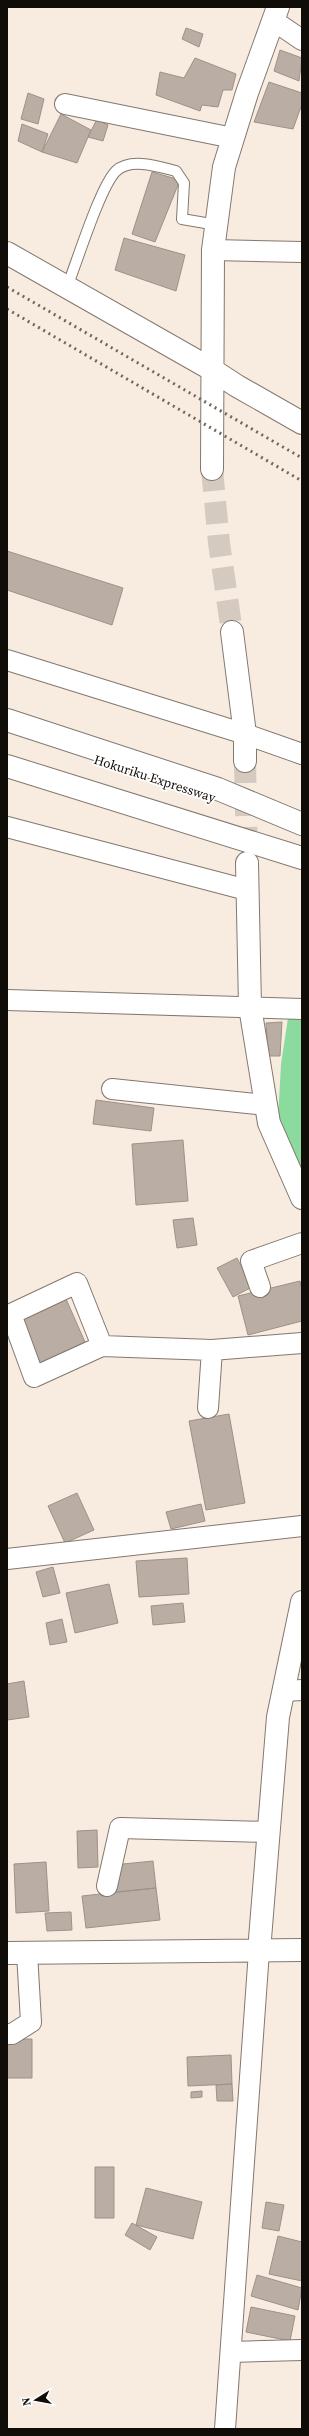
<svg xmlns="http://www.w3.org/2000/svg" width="309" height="2436" viewBox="0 0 309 2436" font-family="'Source Serif 4',serif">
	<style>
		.green { fill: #8cdb9e }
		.building { fill: #baaea4; stroke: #9d9188 }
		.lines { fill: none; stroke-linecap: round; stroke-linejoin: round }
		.tertiary-tunnel { stroke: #d5cac0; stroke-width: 22; stroke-dasharray: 22 11; stroke-linecap: butt }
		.service-casing { stroke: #83786e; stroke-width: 12 }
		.minor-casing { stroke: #83786e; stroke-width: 22 }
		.tertiary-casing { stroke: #83786e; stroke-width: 24 }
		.motorway-casing { stroke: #83786e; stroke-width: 24 }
		.service { stroke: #fff; stroke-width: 10 }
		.minor { stroke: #fff; stroke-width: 20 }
		.tertiary { stroke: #fff; stroke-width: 22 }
		.motorway { stroke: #fff; stroke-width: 22 }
		.rail { stroke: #6f6861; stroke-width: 3; stroke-dasharray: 2 4; stroke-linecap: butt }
		.labels { text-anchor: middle; stroke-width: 3.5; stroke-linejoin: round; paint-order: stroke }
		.street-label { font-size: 13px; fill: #100c08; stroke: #fff }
	</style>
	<rect width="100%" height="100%" fill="#f8ece1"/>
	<path class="green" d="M288,1018L302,1019V1174L278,1119L281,1064Z"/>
	<path class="building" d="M186,28L203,34L199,47L182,39Z
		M280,50L302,58L299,81L274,71Z
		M195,58L236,74L232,90H223L218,107L202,105L200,111L156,95L160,72L184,78Z
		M269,82L302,93V104L293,129L254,122Z
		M28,93L44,99L38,124L21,119Z
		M61,114L91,130L77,163L42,152Z
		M97,119L108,125L103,141L88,137Z
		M22,124L48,134L42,152L18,141Z
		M152,172L180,180L155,242L132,234Z
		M124,238L185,255L176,291L115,270Z
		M7,551L123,588L112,625L7,590Z
		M282,1022L280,1056H268L266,1023Z
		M96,1100L154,1108L151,1131L93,1124Z
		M183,1140L188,1201L136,1205L132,1144Z
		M193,1218L197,1245L177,1248L173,1220Z
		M237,1258L252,1287L233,1297L217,1268Z
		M300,1281L302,1290V1321L248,1335L238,1296Z
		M66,1299L85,1342L37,1364L18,1320Z
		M229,1414L245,1503L206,1510L189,1421Z
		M77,1493L94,1530L65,1543L48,1506Z
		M201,1504L205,1521L171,1529L166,1512Z
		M187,1558L189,1594L139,1597L136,1561Z
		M53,1567L60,1593L43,1597L36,1572Z
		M109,1584L118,1623L75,1633L66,1593Z
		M183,1603L185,1622L153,1625L151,1606Z
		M62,1619L67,1642L50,1645L46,1623Z
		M24,1681L29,1717L7,1720V1684Z
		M97,1830L98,1867L78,1868L77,1831Z
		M153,1861L156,1888L116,1892L113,1865Z
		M46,1862L49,1911L16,1913L14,1864Z
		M156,1888L160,1920L86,1928L82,1896Z
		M71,1912L72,1930L47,1931L45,1913Z
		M7,2039H32V2078H7Z
		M231,2055L232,2084L188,2086L187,2057Z
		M232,2084L233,2101H217L216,2085Z
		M202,2091V2097L191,2098V2092Z
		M95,2167H114V2218H95Z
		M146,2188L202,2202L193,2239L136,2225Z
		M266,2202L284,2205L279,2231L262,2228Z
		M132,2223L157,2237L150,2250L125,2235Z
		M278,2236L302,2242V2281L269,2274Z
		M257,2275L302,2288L298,2310L251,2296Z
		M251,2307L295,2316L290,2341L246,2332Z"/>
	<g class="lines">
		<path class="tertiary-tunnel" d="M212,469L219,543L232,632
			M245,761L247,860"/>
		<defs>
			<path id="service" d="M67,287C77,262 100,187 116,171C131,157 160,167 176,171L184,183L182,219L217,225"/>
			<path id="minor" d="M274,21L302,40
				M65,104L233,138
				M213,250L302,252
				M7,660L245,734L302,754
				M7,827L247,890
				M7,1000L302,1009
				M112,1089L266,1105
				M260,1287L251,1261L302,1243
				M102,1346L77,1283L11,1314L34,1377L102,1346L212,1350
				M208,1408L212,1350L302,1343
				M7,1559L302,1526
				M284,1691L302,1690
				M107,1886L120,1828L269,1832
				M7,2034H12L31,2022L27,1953
				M231,2352L302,2350
				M225,2429L259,1951"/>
			<path id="tertiary" d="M7,253L211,369L237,386L302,423
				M212,469L213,250L224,167L247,93L278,7
				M232,632L245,734V761
				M247,863L250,1007L269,1123L302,1198
				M259,1951L278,1717L302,1602
				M7,1953L302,1950"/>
			<path id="motorway" d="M7,720L218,789L302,824
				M7,766L302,858"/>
		</defs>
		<use href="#service" class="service-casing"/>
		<use href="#minor" class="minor-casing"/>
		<use href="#tertiary" class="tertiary-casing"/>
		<use href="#motorway" class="motorway-casing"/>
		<use href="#service" class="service"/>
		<use href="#minor" class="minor"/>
		<use href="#tertiary" class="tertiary"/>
		<use href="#motorway" class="motorway"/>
		<path class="rail" d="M7,287L302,458
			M7,309L302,481"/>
	</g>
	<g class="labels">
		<g class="street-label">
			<text transform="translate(155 778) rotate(18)" y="5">Hokuriku Expressway</text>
		</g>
	</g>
	<rect width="309" height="2436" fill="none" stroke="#100c08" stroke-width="16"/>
	<g transform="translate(36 2400) rotate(259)" stroke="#ffffff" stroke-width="3" paint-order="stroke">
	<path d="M0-3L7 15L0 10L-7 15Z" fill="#100c08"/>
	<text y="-6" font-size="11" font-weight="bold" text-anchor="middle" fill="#100c08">N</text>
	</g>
</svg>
